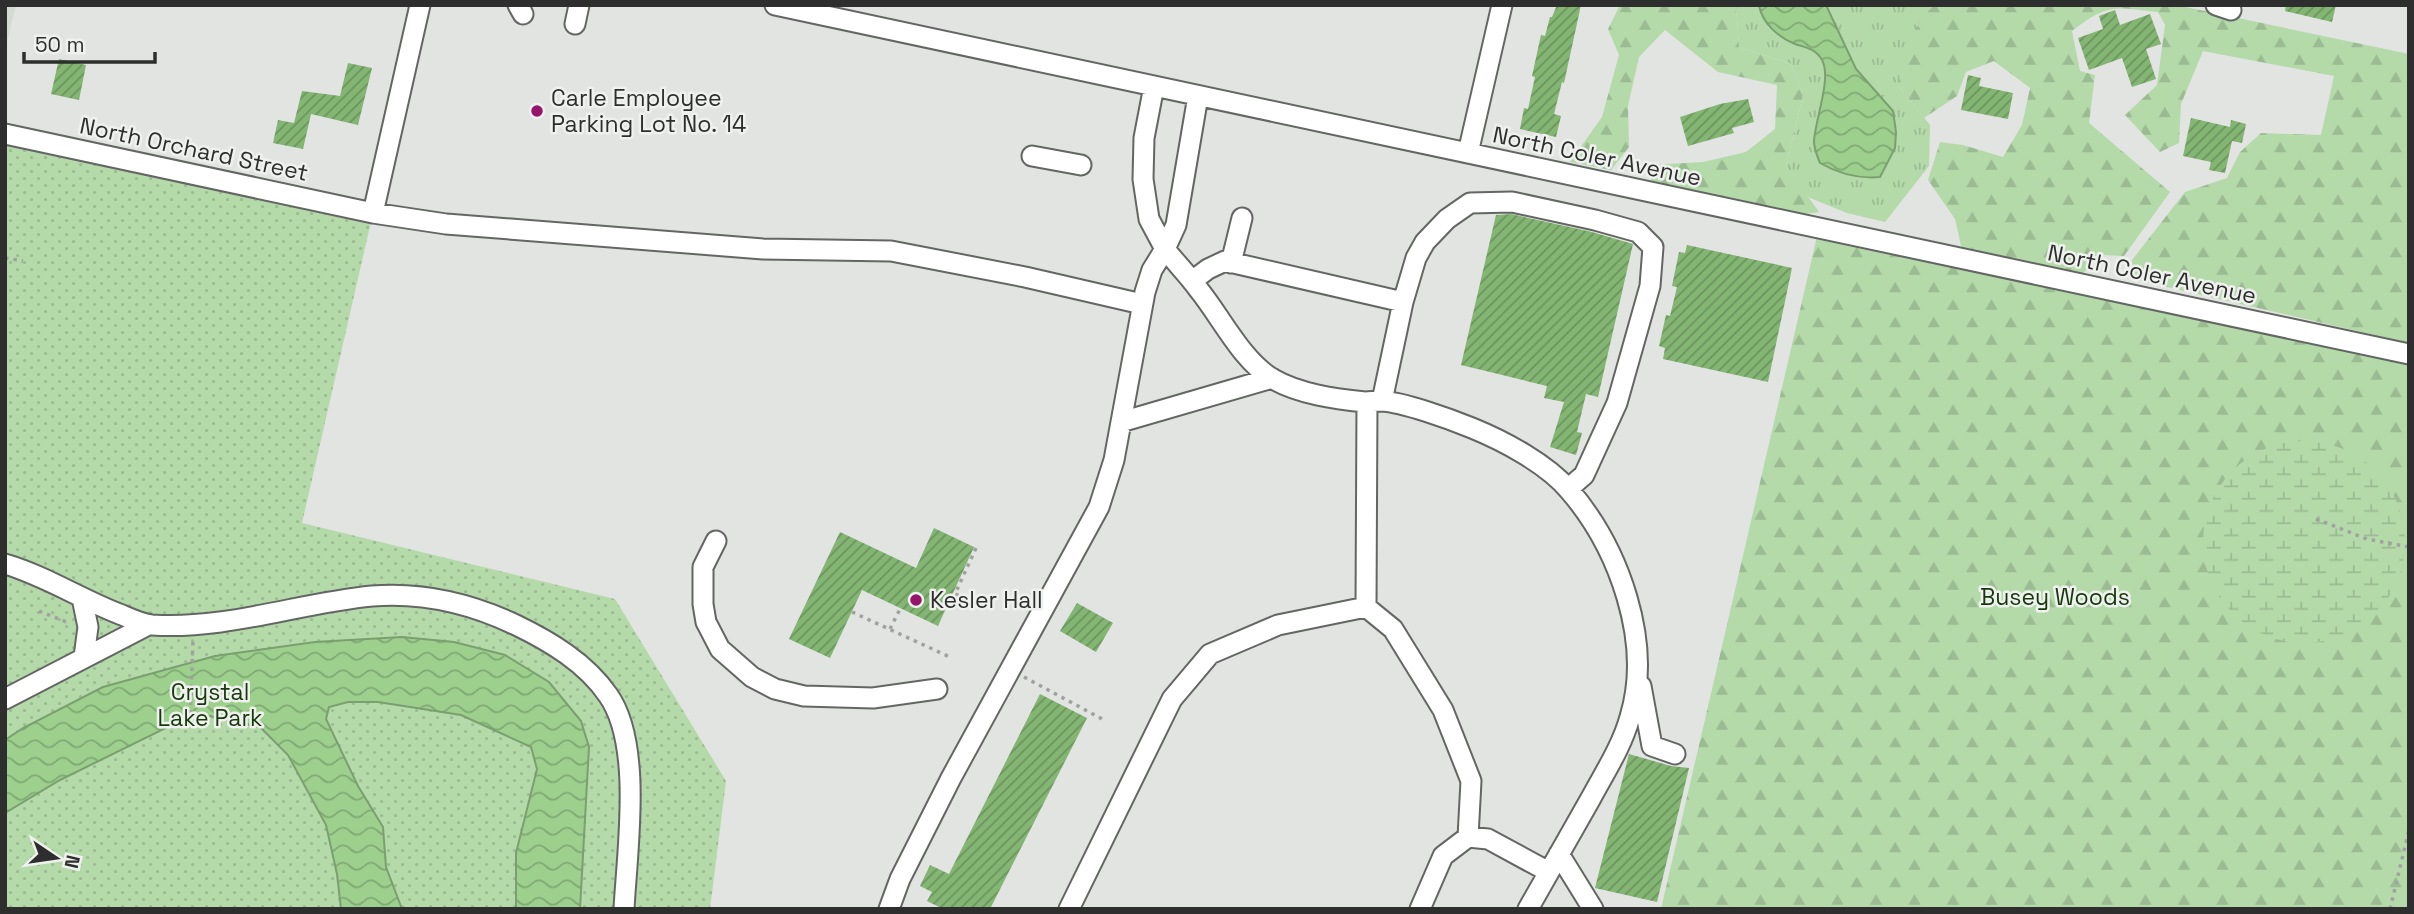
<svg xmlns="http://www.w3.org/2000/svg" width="2414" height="914" viewBox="0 0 2414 914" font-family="'Space Grotesk',sans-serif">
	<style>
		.built { fill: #d4dbd2 }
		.grass { fill: url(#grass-tufts) }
		.forest { fill: url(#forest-firs) }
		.wetland { fill: url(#wetland-marsh) }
		.park { fill: url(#park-dots) }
		.water { fill: url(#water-waves); stroke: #7b9f70; stroke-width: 2 }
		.building { fill: url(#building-hatch) }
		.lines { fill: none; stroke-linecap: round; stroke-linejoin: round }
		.minor-casing { stroke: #636663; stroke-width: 23 }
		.path { stroke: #a0a2a0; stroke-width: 3.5; stroke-dasharray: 3.5 5; stroke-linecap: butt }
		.minor { stroke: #fff; stroke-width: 19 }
		.poi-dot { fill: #95156d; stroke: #eff1ee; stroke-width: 2.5 }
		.labels { text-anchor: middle; stroke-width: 5; stroke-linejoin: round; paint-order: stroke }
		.poi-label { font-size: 23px; fill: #2d2e2d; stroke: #eff1ee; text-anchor: start }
		.street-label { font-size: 23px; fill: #2d2e2d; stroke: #eff1ee }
		.park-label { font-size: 23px; fill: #16380a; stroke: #eff1ee }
	</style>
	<defs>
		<pattern id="grass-tufts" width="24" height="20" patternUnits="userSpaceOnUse" patternTransform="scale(1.75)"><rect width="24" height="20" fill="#b4daa9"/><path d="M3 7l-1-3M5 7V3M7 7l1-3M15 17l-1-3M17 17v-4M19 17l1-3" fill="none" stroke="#9bbb92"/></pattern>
		<pattern id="forest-firs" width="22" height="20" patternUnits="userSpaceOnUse" patternTransform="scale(1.75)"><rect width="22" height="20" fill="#b4daa9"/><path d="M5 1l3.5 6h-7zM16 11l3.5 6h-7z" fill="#9bbb92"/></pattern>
		<pattern id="wetland-marsh" width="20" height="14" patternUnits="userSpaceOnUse" patternTransform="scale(1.75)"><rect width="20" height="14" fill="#b4daa9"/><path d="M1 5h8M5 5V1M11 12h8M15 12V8" fill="none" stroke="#9bbb92"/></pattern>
		<pattern id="park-dots" width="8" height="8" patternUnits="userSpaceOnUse" patternTransform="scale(1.75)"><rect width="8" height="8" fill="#b4daa9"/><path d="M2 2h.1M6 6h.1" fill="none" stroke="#9bbb92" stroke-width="1.8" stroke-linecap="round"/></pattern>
		<pattern id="water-waves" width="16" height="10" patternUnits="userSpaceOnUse" patternTransform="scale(1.75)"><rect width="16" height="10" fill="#9dd08d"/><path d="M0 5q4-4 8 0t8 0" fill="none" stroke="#80a974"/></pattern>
		<pattern id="building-hatch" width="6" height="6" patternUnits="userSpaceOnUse" patternTransform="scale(1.75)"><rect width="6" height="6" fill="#83b573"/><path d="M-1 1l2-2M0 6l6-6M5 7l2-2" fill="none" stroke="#6c945f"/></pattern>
	</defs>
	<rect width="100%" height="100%" fill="#e1e4e1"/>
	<path class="built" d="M5,5H16L5,50Z"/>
	<path class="grass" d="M1736,5H1935L1928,11L1898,86L1930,125L1929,166L1885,222L1847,213L1805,196L1786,166L1803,95L1791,64L1739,47Z"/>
	<path class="forest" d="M1620,5H1736L1739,47L1791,64L1803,95L1786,166L1819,212L1799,215L1651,183V165L1703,162L1746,152L1775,129L1777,85L1718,72L1665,30L1639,57L1628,106L1629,147L1611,170L1570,162L1602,117L1619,55L1608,29Z
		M1935,5H2176L2409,54V343L2133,279L2132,260L2185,192L2227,178L2240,152L2261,133L2321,135L2334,76L2203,51L2181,104L2179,143L2160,152L2125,115L2157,85L2165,25L2158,12C2114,7 2108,3 2072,31L2080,71L2095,75L2089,123L2170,192L2124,256L2102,255L2078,278L1962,250L1955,219L1928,180L1940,142L1963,145L2003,157L2022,125L2030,88L1994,61L1966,72L1957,96L1924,118L1898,86L1904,45L1928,11Z
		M1819,228L2409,354V909H1661Z"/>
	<path class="wetland" d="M2203 542a101 101 0 1 1 202 0a101 101 0 1 1-202 0Z"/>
	<path class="park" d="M5,142L373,213L302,523L615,599L726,781L710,909H5Z"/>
	<path class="water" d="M1759,5H1826L1856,69L1893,111L1896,132L1895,148L1880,177C1858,179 1839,174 1820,163C1817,156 1814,148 1814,141C1815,120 1832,78 1822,60C1815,48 1806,48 1795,44C1778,37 1762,23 1759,5Z
		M402,637L454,642L505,655L549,682L581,721L589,747L580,909H516V853L537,769L531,747L461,715L378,702H348L329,707L326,719L358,786L383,827L386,867L402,909H341L337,874L326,825L288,755L260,727L196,713L60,780L5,813V740L23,728L103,687L215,656L315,642Z"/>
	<path class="building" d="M1557,5H1581L1564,83L1562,82L1554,114L1561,116L1556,137L1520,129L1524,108L1528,109L1535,77L1532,76L1541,35L1545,36L1550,17H1552Z
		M2286,5H2336L2332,22L2285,11Z
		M2115,10L2120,25L2150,14L2161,44L2146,49L2156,79L2132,87L2122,58L2089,70L2078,38L2103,29L2099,16Z
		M59,59L86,65L79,100L51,94Z
		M348,63L372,68L358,125L311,114L303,149L273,143L278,120L294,123L302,91L340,96Z
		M1968,75L1981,78L1979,86L2013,93L2008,119L1961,110Z
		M1748,99L1754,122L1732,128L1734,133L1688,146L1680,117L1720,104Z
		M2191,118L2230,127L2231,120L2246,124L2242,143L2232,141L2225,173L2209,170L2211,162L2183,156Z
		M1511,214L1592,232L1633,244L1598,397L1586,394L1577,432L1582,433L1576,455L1550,447L1564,402L1544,398L1547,386L1461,365L1496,215Z
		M1687,245L1792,268L1768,382L1663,359L1665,348L1659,346L1666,315L1670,316L1677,287L1672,286L1679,252L1685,253Z
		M934,528L974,547L938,626L862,590L830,658L789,639L840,532L916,568Z
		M1077,603L1113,623L1096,652L1060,631Z
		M1040,694L1087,718L990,909H943L927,901L932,892L920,886L930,865L949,874Z
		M1629,754L1671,766L1689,768L1657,902L1595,888Z"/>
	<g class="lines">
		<defs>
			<path id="minor" d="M518,5L523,14
				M775,5L2409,354
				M2216,5L2231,10
				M575,24L579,5
				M1154,86L1144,138L1143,179L1149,219L1165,249
				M5,134L373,213L446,224L763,249L891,251L1025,277L1142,304
				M1468,153L1502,5
				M1032,156L1081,165
				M373,213L420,5
				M1165,249L1176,225L1198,96
				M1231,263L1242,218
				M1192,281L1208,269L1225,261L1403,302L1382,401
				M1403,302L1416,258L1425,242L1447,219L1470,203L1512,202L1595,220L1638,232L1653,247L1650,286L1617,403L1584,475L1568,489
				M1121,422L1272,378
				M716,541L703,567V604L706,622L720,649L752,677L775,689L804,696L873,698L937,689
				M5,564C46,576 82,600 122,615C131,619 142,624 152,625C226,630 299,603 372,596C422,592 472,604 516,625C551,642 586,663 608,695C643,744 627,850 624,909
				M82,598L88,627L84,657
				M1366,607L1367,402
				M1641,686L1652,746L1675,754
				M5,699L148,625
				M1559,854L1593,909
				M889,909L900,879L951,778L1099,507L1114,460L1145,292L1152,270L1165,249C1176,263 1189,276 1199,290C1221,317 1242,361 1273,379C1299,394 1335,399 1365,402C1370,402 1375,401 1381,401C1403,402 1450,419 1472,428C1504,441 1547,464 1569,490C1619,548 1653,642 1630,717C1622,746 1605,772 1591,798C1570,835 1549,872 1528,909
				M1069,909L1172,699L1210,654L1278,625L1366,607L1393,629L1443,710L1471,781L1468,837
				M1420,909L1443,856L1468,837L1488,839L1549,872"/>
		</defs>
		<use href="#minor" class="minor-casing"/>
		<path class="path" d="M5,258L23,261
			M2316,519L2367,539L2409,547
			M976,548L955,594L978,605
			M39,611L69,623
			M852,612L952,658
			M890,629L900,609
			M1024,677L1104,720
			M190,722L193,641
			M2390,909L2409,830"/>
		<use href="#minor" class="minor"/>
	</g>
	<g class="poi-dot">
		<circle cx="537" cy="111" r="7"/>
		<circle cx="916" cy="600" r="7"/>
	</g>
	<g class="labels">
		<g class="poi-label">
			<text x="551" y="106">Carle Employee<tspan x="551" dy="26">Parking Lot No. 14</tspan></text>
			<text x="930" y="608">Kesler Hall</text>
		</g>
		<g class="street-label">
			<text transform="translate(194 149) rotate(12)" y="8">North Orchard Street</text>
			<text transform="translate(1597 156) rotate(12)" y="8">North Coler Avenue</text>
			<text transform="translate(2152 274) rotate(12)" y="8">North Coler Avenue</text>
		</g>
		<g class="park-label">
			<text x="2055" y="605">Busey Woods</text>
			<text x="210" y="700">Crystal<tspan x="210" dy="26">Lake Park</tspan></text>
		</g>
	</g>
	<rect width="2414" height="914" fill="none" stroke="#2d2e2d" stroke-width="14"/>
	<g transform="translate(56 858) rotate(103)" stroke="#eff1ee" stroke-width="5" paint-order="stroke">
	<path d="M0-5L12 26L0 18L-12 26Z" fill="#2d2e2d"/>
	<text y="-10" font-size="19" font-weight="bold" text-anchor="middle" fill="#2d2e2d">N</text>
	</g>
	<path d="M24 52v10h131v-10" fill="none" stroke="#2d2e2d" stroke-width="3.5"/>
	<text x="35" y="52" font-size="21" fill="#2d2e2d" stroke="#eff1ee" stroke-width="5" paint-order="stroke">50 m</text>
</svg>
